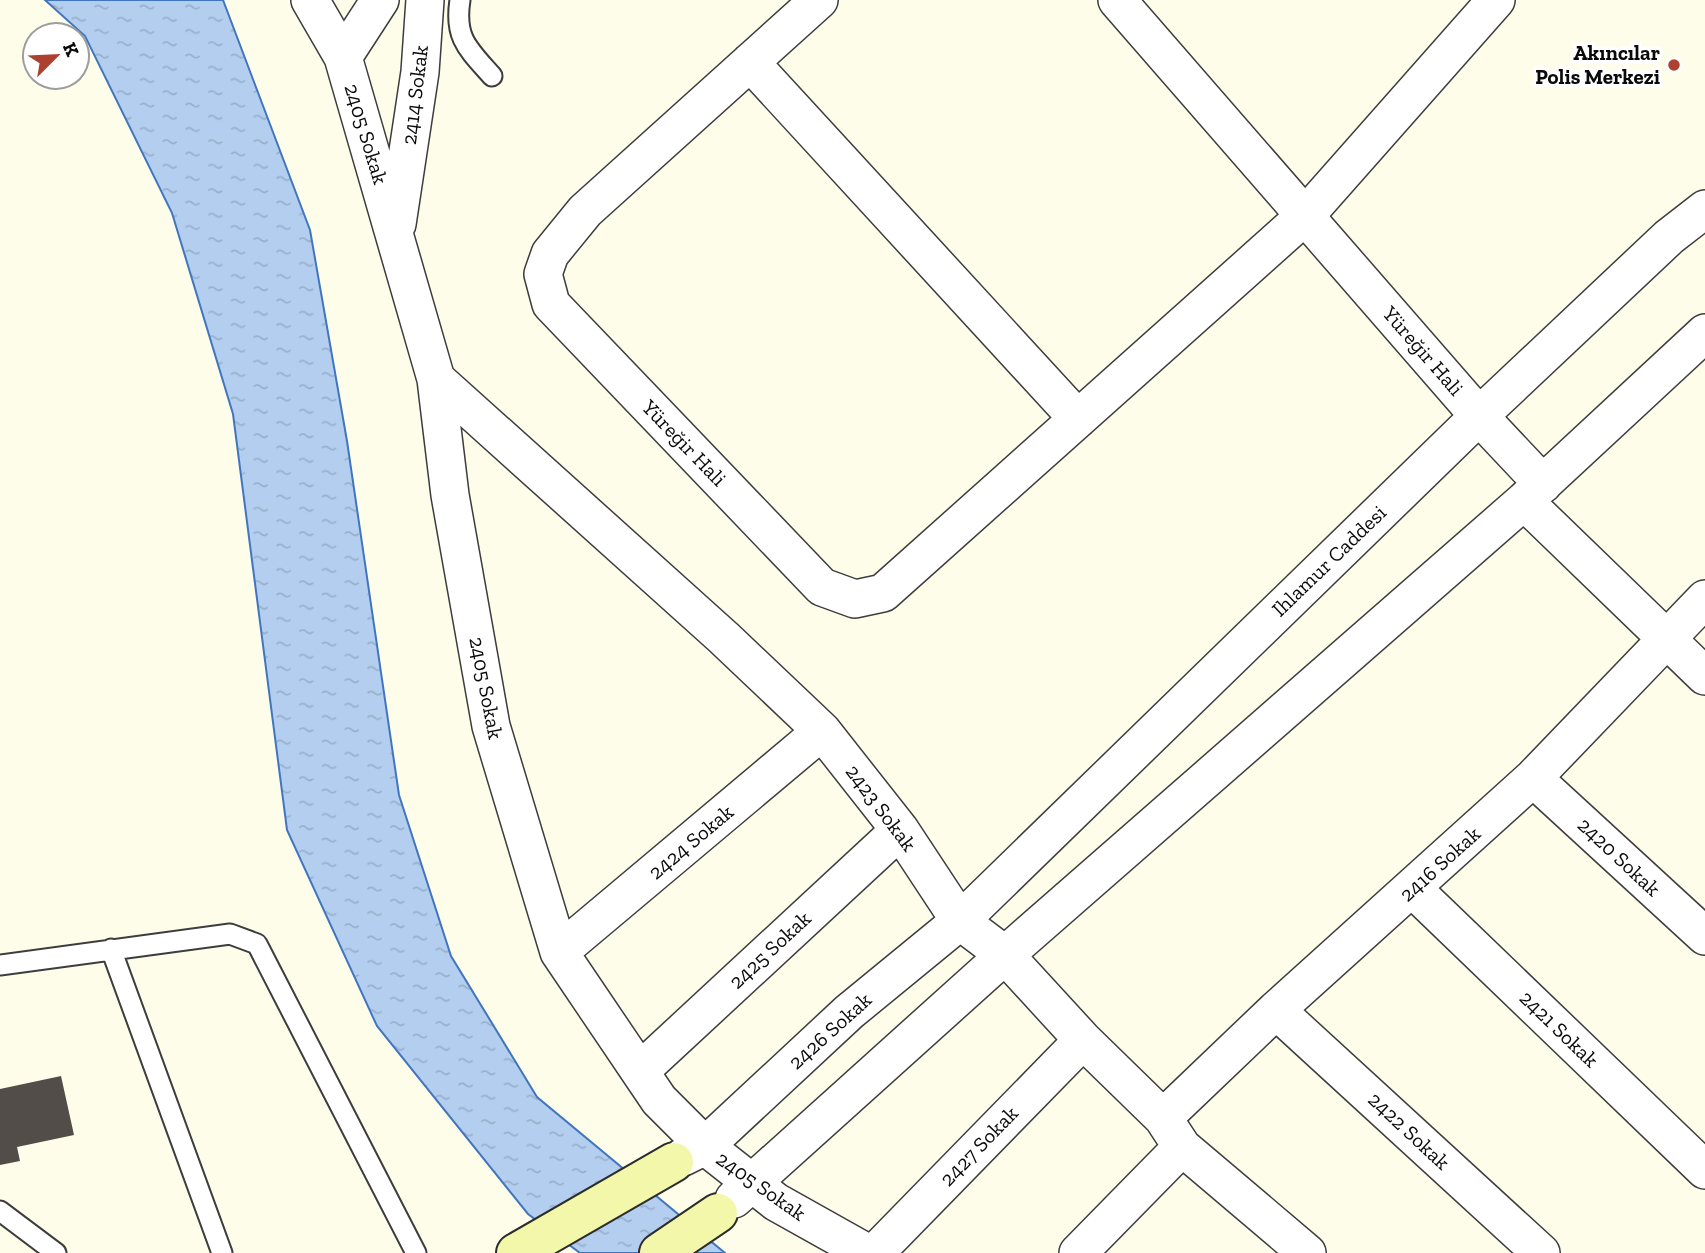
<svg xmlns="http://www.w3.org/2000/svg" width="1705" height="1253" viewBox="0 0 1705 1253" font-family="'Zilla Slab',serif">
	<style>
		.water { fill: url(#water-ripples); stroke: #4176bf; stroke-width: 2 }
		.building { fill: #524d48 }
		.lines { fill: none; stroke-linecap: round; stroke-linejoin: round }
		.lane-casing { stroke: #3d3d3d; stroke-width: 23 }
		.street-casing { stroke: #3d3d3d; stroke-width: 40 }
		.secondary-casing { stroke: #2c2c2c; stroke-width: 42 }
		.lane { stroke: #fff; stroke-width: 19 }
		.street { stroke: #fff; stroke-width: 37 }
		.secondary { stroke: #f2f7aa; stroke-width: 38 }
		.poi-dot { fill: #ac4130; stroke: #fff; stroke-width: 2.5 }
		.labels { text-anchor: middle; stroke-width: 7; stroke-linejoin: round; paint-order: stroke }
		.poi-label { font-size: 21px; font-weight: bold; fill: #0a0a0a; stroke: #fff; text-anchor: end }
		.street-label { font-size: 21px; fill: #0a0a0a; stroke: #fff }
	</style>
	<defs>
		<pattern id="water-ripples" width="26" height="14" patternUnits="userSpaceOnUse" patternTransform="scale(1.75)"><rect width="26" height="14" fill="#b3ceef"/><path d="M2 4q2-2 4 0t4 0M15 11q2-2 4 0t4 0" fill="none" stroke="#99b0cc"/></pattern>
	</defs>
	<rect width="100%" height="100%" fill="#fdfdea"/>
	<path class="water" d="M45,0H223L310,230L347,441L399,795L451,956L537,1097L725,1253H580L528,1214L377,1026L287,830L233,414L172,213L85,36Z"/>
	<path class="building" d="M61,1076L74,1135L17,1147L20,1161L0,1165V1089Z"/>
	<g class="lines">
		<defs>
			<path id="lane" d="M460,0C454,38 468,49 492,76
				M111,949L222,1253
				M0,965L230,934L257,944L416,1253
				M0,1211L56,1253"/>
			<path id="street" d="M310,0L343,57L436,379L450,495L491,726L559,952L659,1100L705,1146L776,1202L867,1253
				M819,0L585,211L550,254L543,274L551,304L822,587L855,599L883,593L1306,215L1496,0
				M1117,0L1479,416L1543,484
				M343,57L380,0
				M750,62L1078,419
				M397,224L420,72L425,0
				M436,379L724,638L822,731L900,830L960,921L1005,955L1083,1040L1163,1118L1182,1147L1307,1253
				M1524,501L1705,676
				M1533,778L1705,936
				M1413,889L1705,1170
				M559,952L822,731
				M1276,1010L1541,1253
				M640,1071L900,830
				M1163,1118L1276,1010L1533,778L1705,599
				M683,1157L705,1146L849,1012L960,921L1479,416L1669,237L1705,209
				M734,1199L1005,955L1524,501L1705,333
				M875,1253L1083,1040
				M1078,1253L1182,1147"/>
			<path id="secondary" d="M516,1253L674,1162
				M659,1253L718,1213"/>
		</defs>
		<use href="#lane" class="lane-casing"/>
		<use href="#street" class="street-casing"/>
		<use href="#secondary" class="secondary-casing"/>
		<use href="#lane" class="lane"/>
		<use href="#street" class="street"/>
		<use href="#secondary" class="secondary"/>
	</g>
	<circle class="poi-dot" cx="1674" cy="65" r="7"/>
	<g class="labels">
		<g class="poi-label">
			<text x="1660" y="60">Akıncılar<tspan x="1660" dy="24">Polis Merkezi</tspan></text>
		</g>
		<g class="street-label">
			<text transform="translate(415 95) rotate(-83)" y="7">2414 Sokak</text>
			<text transform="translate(366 134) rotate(73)" y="7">2405 Sokak</text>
			<text transform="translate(1423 351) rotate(49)" y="7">Yüreğir Hali</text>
			<text transform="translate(684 443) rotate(46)" y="7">Yüreğir Hali</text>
			<text transform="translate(1329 561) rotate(-44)" y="7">Ihlamur Caddesi</text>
			<text transform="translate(486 688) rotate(79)" y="7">2405 Sokak</text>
			<text transform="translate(881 808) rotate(53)" y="7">2423 Sokak</text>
			<text transform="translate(691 842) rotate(-40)" y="7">2424 Sokak</text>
			<text transform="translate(1619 857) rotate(43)" y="7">2420 Sokak</text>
			<text transform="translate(1440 864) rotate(-42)" y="7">2416 Sokak</text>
			<text transform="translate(770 950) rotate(-43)" y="7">2425 Sokak</text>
			<text transform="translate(1559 1029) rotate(44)" y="7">2421 Sokak</text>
			<text transform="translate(830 1031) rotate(-42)" y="7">2426 Sokak</text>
			<text transform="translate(1409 1131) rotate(43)" y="7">2422 Sokak</text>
			<text transform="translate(979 1146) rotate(-46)" y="7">2427 Sokak</text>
			<text transform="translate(761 1186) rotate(35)" y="7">2405 Sokak</text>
		</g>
	</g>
	<g transform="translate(56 56) rotate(66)"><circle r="33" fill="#ffffff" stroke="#9d9d9d" stroke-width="2"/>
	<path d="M0-5L12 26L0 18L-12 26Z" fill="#ac4130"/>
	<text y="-10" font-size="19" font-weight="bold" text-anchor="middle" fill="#0a0a0a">K</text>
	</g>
</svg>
